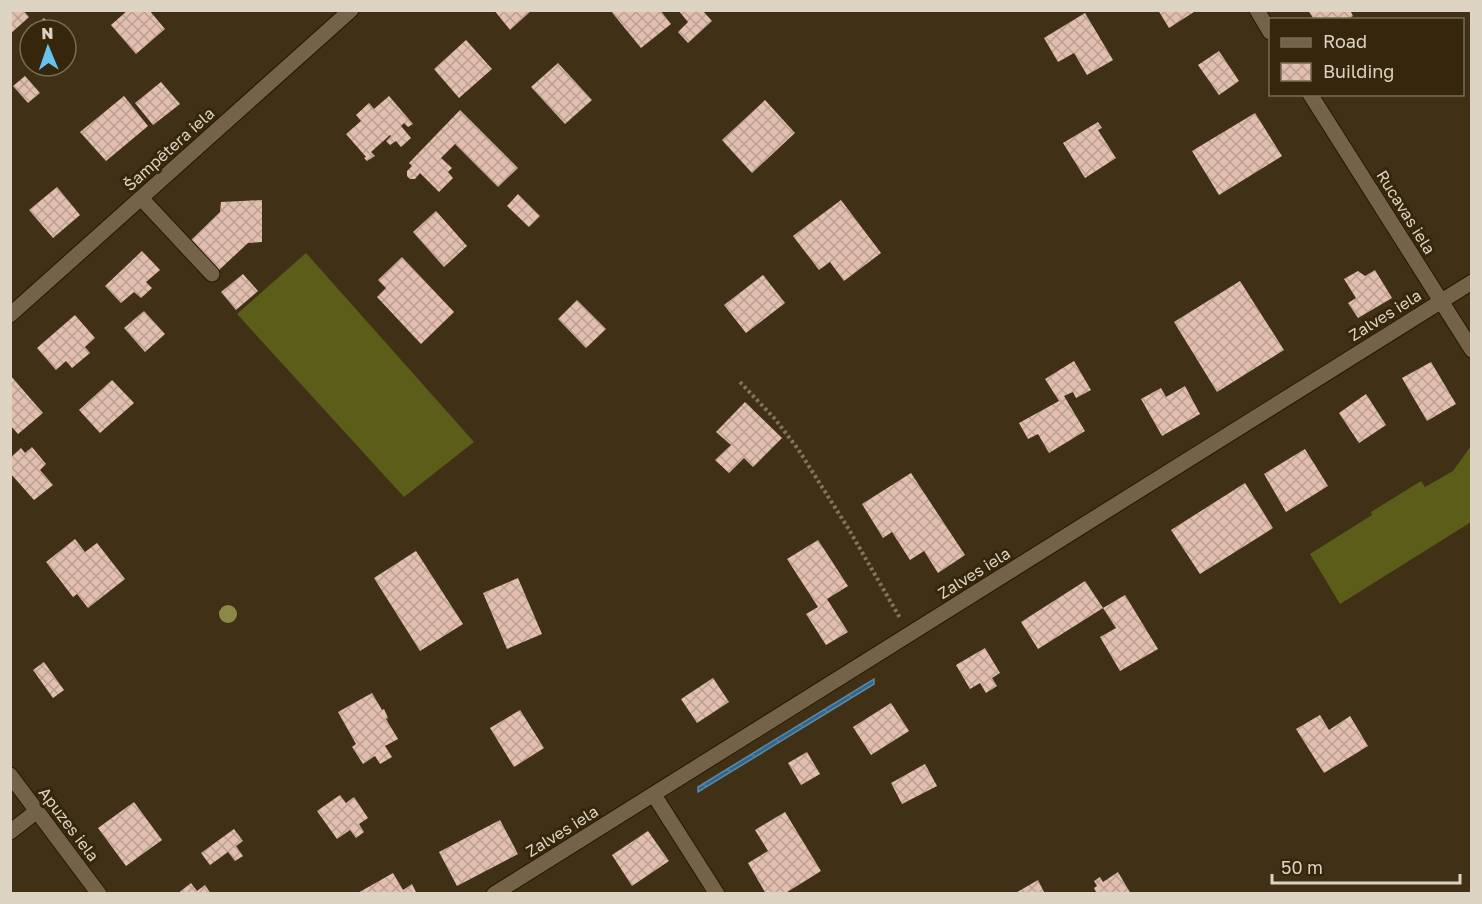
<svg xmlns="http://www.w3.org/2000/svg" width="1482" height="904" viewBox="0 0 1482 904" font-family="'Golos Text',sans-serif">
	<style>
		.grass { fill: #5a5e18 }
		.water { fill: url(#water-waves); stroke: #6187a0; stroke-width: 1.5 }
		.building { fill: url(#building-cross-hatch) }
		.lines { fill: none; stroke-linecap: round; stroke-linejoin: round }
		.minor-casing { stroke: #261800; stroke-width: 17 }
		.path { stroke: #82755f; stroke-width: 4; stroke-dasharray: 3 3; stroke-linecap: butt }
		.minor { stroke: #746348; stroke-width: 15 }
		.tree { fill: #8b8848 }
		.labels { text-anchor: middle; stroke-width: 6; stroke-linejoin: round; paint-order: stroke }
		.street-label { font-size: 16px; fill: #dcd3c3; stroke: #36270c }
	</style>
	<defs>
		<pattern id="water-waves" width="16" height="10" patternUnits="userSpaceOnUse" patternTransform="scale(1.5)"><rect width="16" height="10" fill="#2c6791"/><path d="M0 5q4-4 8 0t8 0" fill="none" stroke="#4a7c9f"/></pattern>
		<pattern id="building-cross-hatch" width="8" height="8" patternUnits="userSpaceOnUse" patternTransform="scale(1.5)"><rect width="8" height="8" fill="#e2beaf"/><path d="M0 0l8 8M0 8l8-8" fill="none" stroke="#ba9e92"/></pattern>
	</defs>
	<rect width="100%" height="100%" fill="#403116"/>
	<path class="grass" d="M306,253L474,442L404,497L237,314Z
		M1471,446V522L1340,604L1310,554L1372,515L1371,512L1421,481L1425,487L1453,471Z"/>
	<path class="water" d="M874,679V684L698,792V787Z"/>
	<path class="building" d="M10,10H23L29,17L10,34Z
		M128,10H149L165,29L136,54L111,25Z
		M494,10H532L510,30Z
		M610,10H660L671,24L641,48Z
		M678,10H702L712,21L688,43L678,32L688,22Z
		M1158,10H1197L1169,28Z
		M1308,10H1350L1353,16L1347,20H1314Z
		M1085,13L1113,60L1087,75L1074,53L1058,62L1044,38Z
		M44,18L53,27L50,30H38L34,26Z
		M466,40L492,69L459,98L434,69Z
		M1219,51L1239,81L1219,95L1198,65Z
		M558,63L592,100L565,124L531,87Z
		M25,76L40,93L28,103L13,86Z
		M161,82L180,104L153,125L135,103Z
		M124,96L148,126L106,161L80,132Z
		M389,96L413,124L408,127L404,123L401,126L411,138L401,147L396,141L390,145L386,141L391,136L390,135L371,152L375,156L367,161L364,158L366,157L346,134L361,121L356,115L369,103L374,109Z
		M765,100L795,133L752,173L722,140Z
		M460,110L518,168L498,187L455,144L441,158L452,168L448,172L453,178L439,192L420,173L415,179H410L407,176V171L412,166L409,163Z
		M1255,113L1282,156L1219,195L1192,151Z
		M1098,122L1102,128L1098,130L1116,158L1085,178L1063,143Z
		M57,187L80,215L53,238L29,210Z
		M518,194L540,216L529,227L507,206Z
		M262,200V242L248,243L219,270L189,242L220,212L221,202Z
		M841,200L881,253L844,281L830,262L819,270L793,236Z
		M436,211L467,246L444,267L413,232Z
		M142,251L160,270L146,282L152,288L141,298L134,292L121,303L105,286Z
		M402,257L454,312L421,344L377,297L386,288L378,280Z
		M1375,270L1392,298L1358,318L1348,303L1356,298L1344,279L1358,271L1365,276Z
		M243,274L258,291L236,310L221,292Z
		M763,275L785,303L746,333L724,305Z
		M1240,281L1284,350L1217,392L1174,322Z
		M577,300L606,329L586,348L558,319Z
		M144,311L165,334L145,352L124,328Z
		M75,315L95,338L85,347L90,353L72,368L66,361L56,370L37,348Z
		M1074,361L1091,390L1076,398L1073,392L1064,396L1085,431L1049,453L1038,434L1028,439L1019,423L1059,401L1045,379Z
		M1431,362L1456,404L1427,421L1402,378Z
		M10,375L43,413L18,434L10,425Z
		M112,380L134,403L100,433L79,410Z
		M1185,386L1200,414L1162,436L1141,399L1161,388L1166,397Z
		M1366,394L1386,425L1359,443L1339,413Z
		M745,402L782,438L753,467L744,458L729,473L715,460L731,445L716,432Z
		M32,447L46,464L40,470L53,485L34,500L10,473V458L21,448L25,453Z
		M1305,449L1328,486L1286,512L1264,474Z
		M911,473L965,555L938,573L924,551L910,560L892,532L883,538L862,504Z
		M1245,483L1273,528L1200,574L1171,530Z
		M75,539L85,552L97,543L125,579L88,608L77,594L73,597L46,562Z
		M818,540L848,586L827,599L848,632L826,645L806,614L818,607L787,559Z
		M416,551L463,624L420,651L374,578Z
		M518,578L542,634L507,649L483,593Z
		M1085,581L1103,608L1125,595L1158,649L1120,671L1100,637L1116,628L1103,608L1038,649L1021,622Z
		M985,648L1000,673L992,678L997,686L986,693L980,683L970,689L956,665Z
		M44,662L64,690L53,698L33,670Z
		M713,678L729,702L697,723L681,699Z
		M372,693L382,710L384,709L388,718L386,719L398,739L385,746L392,757L380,764L375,756L363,764L352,747L356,744L338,712Z
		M891,703L909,731L871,755L853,727Z
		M520,710L544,748L514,767L490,728Z
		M1320,715L1329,730L1350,716L1368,746L1324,773L1296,729Z
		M807,752L820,774L801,785L788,763Z
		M925,764L937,786L902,804L891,783Z
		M340,795L346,803L354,797L368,818L359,824L364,832L356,838L350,830L337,839L317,811Z
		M134,802L162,840L126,866L98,828Z
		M785,812L821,871L784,894H766L748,863L768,851L755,830Z
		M500,820L518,854L457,886L439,852Z
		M234,829L243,841L236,846L243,856L235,861L228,852L210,865L201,853Z
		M648,831L669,861L632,886L612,855Z
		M1118,872L1131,894H1097L1094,888L1097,886L1094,881L1100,877L1103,882Z
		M393,873L403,890L412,884L417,894H356Z
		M1038,880L1045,894H1014Z
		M191,883L197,891L205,885L211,894H177Z"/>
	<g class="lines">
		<defs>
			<path id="minor" d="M1257,10L1270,32
				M1310,94L1472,350
				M141,198L212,274
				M10,315L351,10
				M10,775L99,894
				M654,795L717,894
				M10,832L37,811
				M494,894L1472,282"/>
		</defs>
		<use href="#minor" class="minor-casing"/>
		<path class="path" d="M740,382L775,419L798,449L848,528L900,618"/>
		<use href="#minor" class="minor"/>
	</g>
	<circle class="tree" cx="228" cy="614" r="9"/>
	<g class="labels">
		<g class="street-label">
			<text transform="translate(169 149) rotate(-42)" y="6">Šampētera iela</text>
			<text transform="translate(1406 212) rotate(58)" y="6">Rucavas iela</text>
			<text transform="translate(1385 315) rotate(-32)" y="6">Zalves iela</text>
			<text transform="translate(974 573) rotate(-32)" y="6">Zalves iela</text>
			<text transform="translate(69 824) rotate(53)" y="6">Apuzes iela</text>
			<text transform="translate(562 831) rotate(-32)" y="6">Zalves iela</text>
		</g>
	</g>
	<rect width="1482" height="904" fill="none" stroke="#dcd3c3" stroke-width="24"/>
	<rect x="1269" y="18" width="195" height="78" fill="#36270c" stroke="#786c55" stroke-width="1.5"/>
	<rect x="1281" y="38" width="30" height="9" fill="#746348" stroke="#786c55" stroke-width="1.5"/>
	<text x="1323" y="48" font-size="18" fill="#dcd3c3">Road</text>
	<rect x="1281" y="63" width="30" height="18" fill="url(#building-cross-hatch)" stroke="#786c55" stroke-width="1.5"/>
	<text x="1323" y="78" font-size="18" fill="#dcd3c3">Building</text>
	<g transform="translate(48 48) rotate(358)"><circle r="28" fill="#36270c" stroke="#786c55" stroke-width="1.5"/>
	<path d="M0-4.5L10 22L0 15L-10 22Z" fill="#69c3f1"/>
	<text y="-9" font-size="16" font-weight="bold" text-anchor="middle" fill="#dcd3c3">N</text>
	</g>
	<path d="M1272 874v9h188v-9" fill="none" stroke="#dcd3c3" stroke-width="3"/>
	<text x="1281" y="874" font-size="18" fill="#dcd3c3" stroke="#36270c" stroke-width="4.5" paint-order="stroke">50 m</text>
</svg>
